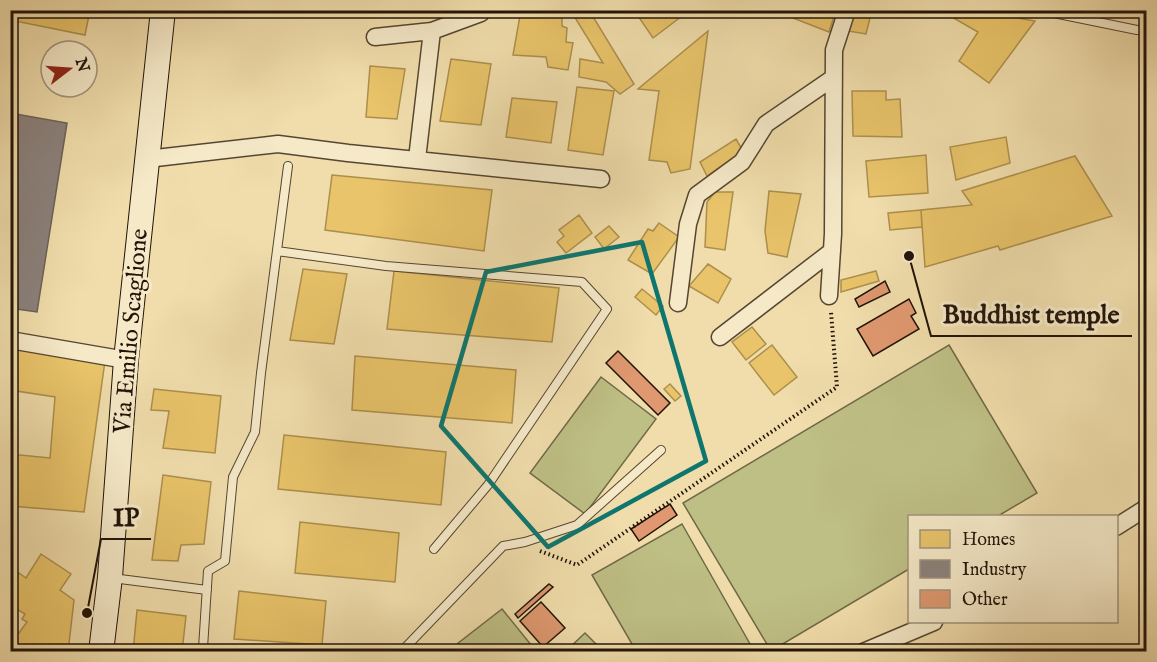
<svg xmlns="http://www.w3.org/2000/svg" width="1157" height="662" viewBox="0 0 1157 662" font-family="'IM FELL English',serif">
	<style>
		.green { fill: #bebf85; stroke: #706947; stroke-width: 1.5 }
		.homes { fill: #e9c46a; stroke: #ad8f4d; stroke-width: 1.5 }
		.industry { fill: #8a817c; stroke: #6a605a; stroke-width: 1.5 }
		.building { fill: #df9870; stroke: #211309; stroke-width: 1.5 }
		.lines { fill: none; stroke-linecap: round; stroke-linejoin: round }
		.lane-casing { stroke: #554632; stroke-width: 10 }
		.street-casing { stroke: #554632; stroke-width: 19 }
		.secondary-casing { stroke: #211309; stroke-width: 26 }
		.path { stroke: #211309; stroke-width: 4; stroke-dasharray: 1.5 3; stroke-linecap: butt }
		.lane { stroke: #f5e9c8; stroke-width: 8 }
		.street { stroke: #f5e9c8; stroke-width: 16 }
		.secondary { stroke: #f5e9c8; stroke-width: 24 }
		.marked { fill: none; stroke: #0f766e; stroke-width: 4.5; stroke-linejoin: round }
		.labels { text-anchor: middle; stroke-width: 6; stroke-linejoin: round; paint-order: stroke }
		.street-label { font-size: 24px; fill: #211309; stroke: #f5e9c8 }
		.leader { fill: none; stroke: #211309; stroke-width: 2 }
		.callout-dot { fill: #211309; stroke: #f5e9c8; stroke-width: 2 }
		.callout-label { font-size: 26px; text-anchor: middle; font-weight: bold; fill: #211309; stroke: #f5e9c8; stroke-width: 6; stroke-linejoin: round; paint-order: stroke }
	</style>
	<rect width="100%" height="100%" fill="#f0ddab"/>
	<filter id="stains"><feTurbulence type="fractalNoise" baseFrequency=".00333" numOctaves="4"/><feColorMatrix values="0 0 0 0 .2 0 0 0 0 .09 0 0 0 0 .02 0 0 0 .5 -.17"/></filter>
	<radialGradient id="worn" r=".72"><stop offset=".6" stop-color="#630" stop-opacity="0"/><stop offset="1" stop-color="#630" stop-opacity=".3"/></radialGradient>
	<path class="green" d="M949,345L1037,493L998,516H910L909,569L771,651L683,503Z
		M601,377L656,419L585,514L530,473Z
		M682,524L754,651H636L592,575Z
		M502,609L536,651H448Z
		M585,633L603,651H566Z"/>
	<path class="homes" d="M10,10H90L85,35L10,20Z
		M521,10L562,15V26L567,28L566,42L573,43L568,70L548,67L546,57L513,55Z
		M583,10H589L634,84L620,94L606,82L579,77L580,59L603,63L574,16Z
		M634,10H690L653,38Z
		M794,10H836L829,32L793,18Z
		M855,10H872L866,34L848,31Z
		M954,10H991L1000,15L1035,21L989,83L959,61L978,32L950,16Z
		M708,31L690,169L671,173L667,162L649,160L659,91L638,89Z
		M451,59L491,64L481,125L440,121Z
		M370,66L405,69L397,119L366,117Z
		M577,87L614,91L603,155L568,150Z
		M852,91H886V100L900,99L902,137L853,136Z
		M512,98L557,102L551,143L506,137Z
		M1006,137L1010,163L956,180L950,147Z
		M736,139L743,151L707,176L700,162Z
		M926,155L928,193L869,197L866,161Z
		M1075,156L1112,216L1000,250L998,246L925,267L921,210L972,205L962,191Z
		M332,175L492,190L484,251L325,230Z
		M769,191L801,194L787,257L768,253L765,231Z
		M715,192H733L725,250L705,247L707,202Z
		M921,210L922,227L890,230L888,213Z
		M579,215L592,233L566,253L557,242L564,236L559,230Z
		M659,223L679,237L652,274L628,260L648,229L653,231Z
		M609,226L619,237L604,249L595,237Z
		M708,264L731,279L718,303L689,286Z
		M303,269L347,274L334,344L290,340Z
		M394,271L559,288L552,342L387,329Z
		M876,271L879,281L841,292V280Z
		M642,289L663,306L656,315L635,297Z
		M752,327L766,344L746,360L732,342Z
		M772,345L797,377L774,395L749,363Z
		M10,349L105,361L84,512L10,506V454L50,458L55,397L10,390Z
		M355,356L516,370L512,423L352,410Z
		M670,384L681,396L675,401L664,389Z
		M154,389L221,396L215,453L163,448L169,411L151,410Z
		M284,435L446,452L441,505L278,489Z
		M163,475L211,482L204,544L181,545L178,561L152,560Z
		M300,522L399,533L395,582L295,573Z
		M41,554L71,574L60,590L74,600L68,652H10V630L12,628L19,633L27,622L22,619L25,614L10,605L13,596L10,594V586L19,573L26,578Z
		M239,591L326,601L322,645L234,639Z
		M137,610L186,616L182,652H133Z"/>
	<path class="industry" d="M10,113L67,123L37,312L10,308Z"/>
	<path class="building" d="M885,281L890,292L859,307L855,299Z
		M909,299L916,313L911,316L919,329L873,356L857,329Z
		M618,351L670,403L658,415L606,363Z
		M670,504L677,515L639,541L631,529Z
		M549,584L553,587L518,618L515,614Z
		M541,602L565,628L543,647L520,621Z"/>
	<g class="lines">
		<defs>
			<path id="lane" d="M1039,10L1137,30
				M277,251L386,266L582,282L607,309L488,485L434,549
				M112,578L207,590
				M232,652L203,648L208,571L225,561L233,477L255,432L261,373L288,166
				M401,652L503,546L525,542L577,525L661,450"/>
			<path id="street" d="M375,37L432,31
				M147,159L278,144L348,153L601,179
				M417,159L432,31L481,13L480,10
				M829,296L833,234L834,50L847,10
				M678,303L688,224L697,195L742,162L766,124L833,78
				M720,337L832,251
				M10,340L126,360
				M1116,527L1146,508
				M863,652L934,622"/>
			<path id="secondary" d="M101,652L110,577L126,360L163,10"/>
		</defs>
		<use href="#lane" class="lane-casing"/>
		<use href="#street" class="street-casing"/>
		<use href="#secondary" class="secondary-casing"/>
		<path class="path" d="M540,551L577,565L837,387L831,312"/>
		<use href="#lane" class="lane"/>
		<use href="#street" class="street"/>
		<use href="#secondary" class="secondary"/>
	</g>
	<path class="marked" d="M642,242L706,461L548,547L441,426L486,272Z"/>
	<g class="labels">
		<g class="street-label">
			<text transform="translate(130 331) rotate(-85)" y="8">Via Emilio Scaglione</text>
		</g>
	</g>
	<path class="leader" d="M909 256L931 336H1132M87 613L101 539H151"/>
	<g class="callout-dot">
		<circle cx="909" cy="256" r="6"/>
		<circle cx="87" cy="613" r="6"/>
	</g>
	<g class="callout-label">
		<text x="1031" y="323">Buddhist temple</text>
		<text x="126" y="526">IP</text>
	</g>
	<rect width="1157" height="662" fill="none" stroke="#f0ddab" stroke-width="36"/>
	<rect x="12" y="12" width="1133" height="638" fill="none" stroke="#211309" stroke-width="3"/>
	<rect x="18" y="18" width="1121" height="626" fill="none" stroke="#211309" stroke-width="1.5"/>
	<rect x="908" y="515" width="210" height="108" fill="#f5e9c8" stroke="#a0937c" stroke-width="1.5"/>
	<rect x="920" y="530" width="30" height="18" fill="#e9c46a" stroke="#a0937c" stroke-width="1.5"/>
	<text x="962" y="545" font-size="18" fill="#211309">Homes</text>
	<rect x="920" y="560" width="30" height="18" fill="#8a817c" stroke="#a0937c" stroke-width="1.5"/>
	<text x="962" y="575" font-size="18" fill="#211309">Industry</text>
	<rect x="920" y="590" width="30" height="18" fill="#df9870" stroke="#a0937c" stroke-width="1.5"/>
	<text x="962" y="605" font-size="18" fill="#211309">Other</text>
	<g transform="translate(69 69) rotate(73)"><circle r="28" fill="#f5e9c8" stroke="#a0937c" stroke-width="1.5"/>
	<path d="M0-4.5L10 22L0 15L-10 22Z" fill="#8f2418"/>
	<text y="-9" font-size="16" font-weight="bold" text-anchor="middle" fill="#211309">N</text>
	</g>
	<rect width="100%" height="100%" filter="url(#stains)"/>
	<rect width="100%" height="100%" fill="url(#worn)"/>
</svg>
